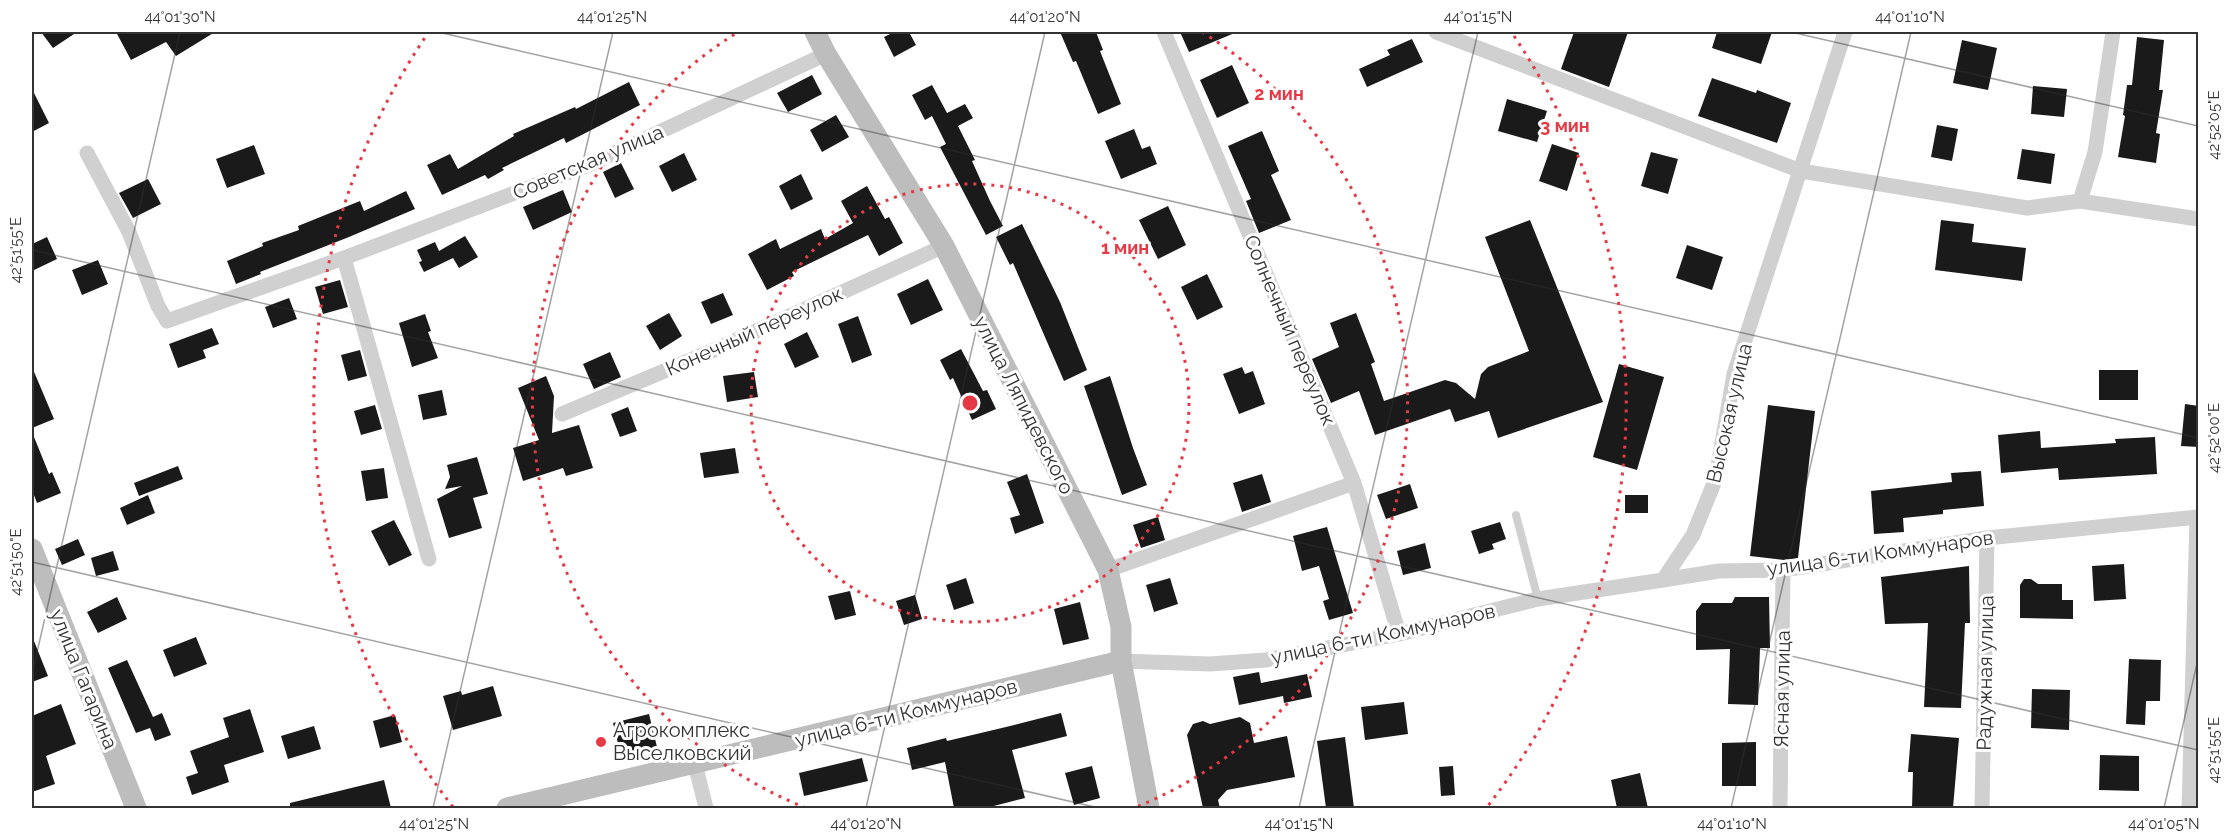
<svg xmlns="http://www.w3.org/2000/svg" width="2230" height="840" viewBox="0 0 2230 840" font-family="Raleway,sans-serif">
	<style>
		.building { fill: #1a1a1a }
		.lines { fill: none; stroke-linecap: round; stroke-linejoin: round }
		.lane { stroke: #d0d0d0; stroke-width: 8 }
		.street { stroke: #d0d0d0; stroke-width: 15 }
		.secondary { stroke: #bdbdbd; stroke-width: 21 }
		.ticks { fill: none; stroke: #333; stroke-width: 1.5; stroke-opacity: 0.45 }
		.ring { fill: none; stroke: #e63946; stroke-width: 3; stroke-dasharray: 3 6 }
		.poi-dot { fill: #e63946; stroke: #fff; stroke-width: 2 }
		.labels { text-anchor: middle; stroke-width: 6; stroke-linejoin: round; paint-order: stroke }
		.street-label { font-size: 20px; fill: #333; stroke: #fff }
		.poi-label { font-size: 20px; fill: #333; stroke: #fff; text-anchor: start }
		.centre { fill: #e63946; stroke: #fff; stroke-width: 3 }
		.ring-label { font-size: 18px; text-anchor: middle; font-weight: bold; fill: #e63946; stroke: #fff; stroke-width: 6; stroke-linejoin: round; paint-order: stroke }
		.neatline { fill: none; stroke: #333; stroke-width: 2 }
		.ticks-label { font-size: 15px; text-anchor: middle; fill: #333 }
	</style>
	<rect width="100%" height="100%" fill="#fff"/>
	<path class="building" d="M41,32H77L53,48Z
		M116,32H215L176,56L166,42L131,60Z
		M894,32H909L916,45L894,57L884,37Z
		M1060,32H1096L1103,50L1100,51L1121,104L1098,114L1076,61L1073,62Z
		M1180,32H1237L1189,52Z
		M1574,32H1628L1609,87L1561,69Z
		M1717,32H1772L1761,64L1712,48Z
		M2137,37L2164,40L2159,90H2163L2156,133L2160,134L2156,163L2118,157L2125,116L2123,115L2127,85H2132Z
		M1412,39L1423,62L1367,87L1359,69L1390,55L1387,50Z
		M1962,40L1997,48L1988,90L1953,83Z
		M1232,65L1249,103L1217,118L1200,80Z
		M812,75L822,94L788,112L777,93Z
		M1712,78L1756,93L1757,90L1791,103L1777,143L1698,116Z
		M629,82L640,105L566,143L564,138L502,168L504,170L488,179L485,175L442,195L427,165L450,154L458,169L514,136L513,134L575,107L576,109Z
		M932,85L947,113L965,104L973,118L958,126L975,160L972,161L990,201L1003,226L986,235L940,147L946,144L932,116L925,120L912,95Z
		M2033,86L2067,89L2064,117L2031,114Z
		M32,89L49,123L32,132Z
		M1507,99L1547,111L1537,142L1498,131Z
		M836,115L849,137L822,152L810,130Z
		M1937,125L1958,129L1952,161L1931,157Z
		M1134,129L1142,149L1150,146L1157,164L1121,179L1105,141Z
		M1262,131L1279,171L1271,175L1291,220L1259,233L1246,201L1251,199L1228,146Z
		M1552,144L1579,153L1567,191L1539,181Z
		M254,145L265,174L227,188L216,159Z
		M2022,149L2055,154L2051,184L2017,179Z
		M1651,152L1678,159L1668,194L1641,186Z
		M684,153L697,180L672,192L659,166Z
		M621,163L634,189L615,198L603,172Z
		M801,174L813,199L791,210L779,186Z
		M148,179L161,204L133,218L119,193Z
		M867,186L885,219L889,217L903,243L879,256L868,235L792,272L794,276L767,290L748,254L776,239L780,249L821,229L825,239L853,223L841,201Z
		M563,190L572,212L533,230L523,207Z
		M406,191L415,209L349,237L260,272L261,274L236,284L227,261L263,246L262,243L299,230L298,226L360,201L364,211Z
		M1168,206L1186,245L1158,259L1139,220Z
		M1530,220L1603,402L1498,438L1489,411L1455,422L1450,409L1375,435L1359,391L1331,403L1312,359L1339,347L1330,323L1356,313L1375,362L1371,364L1384,401L1445,380L1456,383L1475,399L1481,374L1488,367L1529,351L1485,237Z
		M1941,220L1974,224L1972,242L2026,248L2022,281L1935,270Z
		M1022,224L1060,302L1087,370L1064,381L1013,263L1010,265L996,237Z
		M465,236L478,257L459,268L453,258L424,272L419,262L422,261L417,250L435,242L439,251Z
		M47,237L57,259L32,271V244Z
		M1687,245L1723,257L1712,290L1676,278Z
		M98,260L108,284L82,295L72,270Z
		M1207,274L1223,307L1197,320L1181,287Z
		M928,279L943,310L911,325L897,294Z
		M340,280L348,307L323,314L315,287Z
		M723,293L733,315L711,324L701,302Z
		M289,298L297,319L273,328L265,307Z
		M669,313L682,336L660,350L646,326Z
		M425,314L431,331L428,332L438,358L412,367L399,323Z
		M858,316L872,355L852,363L838,324Z
		M212,328L219,344L203,350L206,358L178,368L169,344Z
		M807,332L819,357L795,368L784,344Z
		M961,349L983,391L987,390L996,409L972,420L953,378L950,380L940,360Z
		M360,350L367,376L348,381L341,355Z
		M610,352L621,377L594,389L583,364Z
		M1619,364L1664,377L1637,470L1593,457Z
		M32,367L54,419L32,428Z
		M1242,367L1245,374L1253,371L1265,404L1239,414L1223,374Z
		M2099,370H2138V400H2099Z
		M754,372L758,397L727,402L723,376Z
		M546,376L554,396L552,433L579,425L593,468L566,476L563,468L523,481L513,448L539,440L518,388Z
		M1110,376L1133,448L1147,485L1122,495L1084,386Z
		M442,390L447,415L423,420L418,395Z
		M2185,404L2199,406V447L2181,446Z
		M375,405L382,429L361,435L354,411Z
		M1768,405L1815,411L1798,558L1784,560L1750,556Z
		M628,407L637,431L620,437L611,414Z
		M2040,431L2041,448L2116,443L2115,439L2155,437L2157,474L2059,480L2058,468L2001,473L1998,435Z
		M32,432L49,474L52,472L61,493L37,503L32,490Z
		M735,448L739,473L704,478L700,453Z
		M477,457L488,494L473,498L482,528L449,538L437,499L462,486L445,489L450,477L447,465Z
		M178,466L183,479L139,496L134,483Z
		M384,468L388,498L366,501L361,471Z
		M1981,471L1984,506L1943,510V514L1903,518L1904,532L1874,534L1871,491L1952,482L1951,473Z
		M1027,474L1044,523L1015,534L1010,518L1020,515L1007,482Z
		M1262,474L1271,502L1242,512L1233,483Z
		M1410,484L1418,508L1386,519L1377,495Z
		M148,495L155,513L127,525L120,508Z
		M1625,495H1648V513H1625Z
		M1158,517L1165,540L1141,548L1133,525Z
		M394,520L412,555L389,566L371,531Z
		M1500,522L1506,539L1492,544L1494,549L1479,554L1471,531Z
		M1327,527L1353,613L1329,620L1323,601L1329,599L1319,566L1302,571L1293,536Z
		M78,539L85,555L62,565L55,549Z
		M1425,543L1431,568L1403,575L1397,551Z
		M113,551L119,570L96,576L91,558Z
		M2124,564L2126,599L2094,601L2092,566Z
		M1969,566L1970,623H1965L1961,708L1924,707L1928,623L1885,624L1881,577Z
		M966,578L974,603L954,610L946,585Z
		M1170,578L1178,604L1154,612L1146,585Z
		M2024,579H2031L2038,584H2062V600H2073V619L2020,618V585Z
		M850,591L856,615L835,620L828,596Z
		M915,595L922,619L904,625L896,601Z
		M117,597L127,619L98,633L87,612Z
		M1735,597H1769L1770,648H1760L1758,705L1728,704L1730,649L1696,650V611L1702,603H1732Z
		M1080,602L1089,639L1063,645L1054,609Z
		M32,636L48,676L32,682Z
		M196,637L207,664L174,677L163,650Z
		M2129,659L2161,660L2160,701H2146L2145,725L2126,724Z
		M127,660L153,717L162,713L171,735L155,741L150,728L136,733L108,668Z
		M1259,672L1261,683L1307,674L1312,697L1284,703L1283,696L1239,705L1233,677Z
		M493,686L502,716L453,730L443,696L461,691L462,695Z
		M2032,689L2070,690L2069,730L2031,728Z
		M1404,702L1408,734L1365,740L1361,707Z
		M61,704L76,744L46,756L55,784L32,792V716Z
		M250,709L264,752L224,765L229,782L192,795L186,777L198,773L190,751L229,737L223,718Z
		M1061,713L1067,736L1012,750L1025,798L986,808H954L945,762L912,770L907,748L946,738L947,741L1006,727Z
		M649,714L657,747L621,756L613,723Z
		M395,715L402,742L380,748L373,721Z
		M1240,717L1250,723L1254,743L1287,736L1295,777L1227,790L1218,800L1220,808H1203L1187,735L1193,724L1203,721L1210,724Z
		M314,726L321,749L288,759L281,736Z
		M1911,734L1959,738L1953,808H1912L1913,772H1908Z
		M1345,737L1354,808H1326L1317,741Z
		M1756,742V786H1722V743Z
		M2100,755L2139,756V791L2099,790Z
		M862,758L868,781L804,796L799,773Z
		M1092,766L1100,798L1074,805L1065,773Z
		M1453,766L1455,795L1441,796L1439,767Z
		M1640,773L1648,808H1617L1611,780Z
		M384,780L391,808H290V803Z"/>
	<g class="lines">
		<path class="lane" d="M1516,515L1538,599"/>
		<path class="street" d="M1164,32L1354,483L1399,634
			M1436,32L1801,171L2027,208L2080,201L2198,219
			M87,153L129,232L158,306L167,321L344,258L591,164L826,54
			M2080,201L2095,152L2113,32
			M344,258L429,559
			M562,414L719,348L944,246
			M1108,570L1354,483
			M1663,580L1693,535L1716,478L1734,374L1845,32
			M1121,661L1210,664L1266,660L1399,634L1538,599L1663,580L1719,571L1783,570L1987,538L2198,517
			M695,764L706,808
			M1780,808L1783,570
			M1982,808L1987,538
			M2189,808L2197,517"/>
		<path class="secondary" d="M815,32L826,54L944,246L1108,570L1121,627V661L1149,808
			M32,549L136,808
			M507,808L1121,661"/>
	</g>
	<path class="ticks" d="M438,32L2198,438M1791,32L2198,126M32,250L2198,750M32,562L1099,808M32,674L180,32M433,808L613,32M866,808L1045,32M1299,808L1478,32M1731,808L1911,32M2164,808L2198,659"/>
	<g class="ring">
		<circle cx="970" cy="403" r="219"/>
		<path d="M806 808A437 437 0 0 1 738 32M1202 32A437 437 0 0 1 1134 808"/>
		<path d="M453 807A656 656 0 0 1 426 36M1514 36A656 656 0 0 1 1487 807"/>
	</g>
	<circle class="poi-dot" cx="601" cy="742" r="6"/>
	<g class="labels">
		<g class="street-label">
			<text transform="translate(588 162) rotate(-23)" y="7">Советская улица</text>
			<text transform="translate(1290 330) rotate(67)" y="7">Солнечный переулок</text>
			<text transform="translate(754 331) rotate(-24)" y="7">Конечный переулок</text>
			<text transform="translate(1024 405) rotate(63)" y="7">улица Ляпидевского</text>
			<text transform="translate(1729 413) rotate(-77)" y="7">Высокая улица</text>
			<text transform="translate(1880 553) rotate(-8)" y="7">улица 6-ти Коммунаров</text>
			<text transform="translate(1383 634) rotate(-12)" y="7">улица 6-ти Коммунаров</text>
			<text transform="translate(1985 673) rotate(-89)" y="7">Радужная улица</text>
			<text transform="translate(84 679) rotate(68)" y="7">улица Гагарина</text>
			<text transform="translate(1782 689) rotate(-89)" y="7">Ясная улица</text>
			<text transform="translate(906 713) rotate(-14)" y="7">улица 6-ти Коммунаров</text>
		</g>
		<g class="poi-label">
			<text x="613" y="737">Агрокомплекс<tspan x="613" dy="23">Выселковский</tspan></text>
		</g>
	</g>
	<circle cx="970" cy="403" r="9" class="centre"/>
	<g class="ring-label">
		<text x="1279" y="100">2 мин</text>
		<text x="1565" y="132">3 мин</text>
		<text x="1125" y="254">1 мин</text>
	</g>
	<rect width="2230" height="840" fill="none" stroke="#ffffff" stroke-width="66"/>
	<rect x="33" y="33" width="2164" height="774" class="neatline"/>
	<g class="ticks-label">
		<text x="180" y="22">44°01'30"N</text>
		<text x="612" y="22">44°01'25"N</text>
		<text x="1045" y="22">44°01'20"N</text>
		<text x="1478" y="22">44°01'15"N</text>
		<text x="1910" y="22">44°01'10"N</text>
		<text transform="translate(2214 125) rotate(-90)" y="5">42°52'05"E</text>
		<text transform="translate(16 250) rotate(-90)" y="5">42°51'55"E</text>
		<text transform="translate(2214 438) rotate(-90)" y="5">42°52'00"E</text>
		<text transform="translate(16 562) rotate(-90)" y="5">42°51'50"E</text>
		<text transform="translate(2214 750) rotate(-90)" y="5">42°51'55"E</text>
		<text x="434" y="829">44°01'25"N</text>
		<text x="866" y="829">44°01'20"N</text>
		<text x="1299" y="829">44°01'15"N</text>
		<text x="1732" y="829">44°01'10"N</text>
		<text x="2164" y="829">44°01'05"N</text>
	</g>
</svg>
